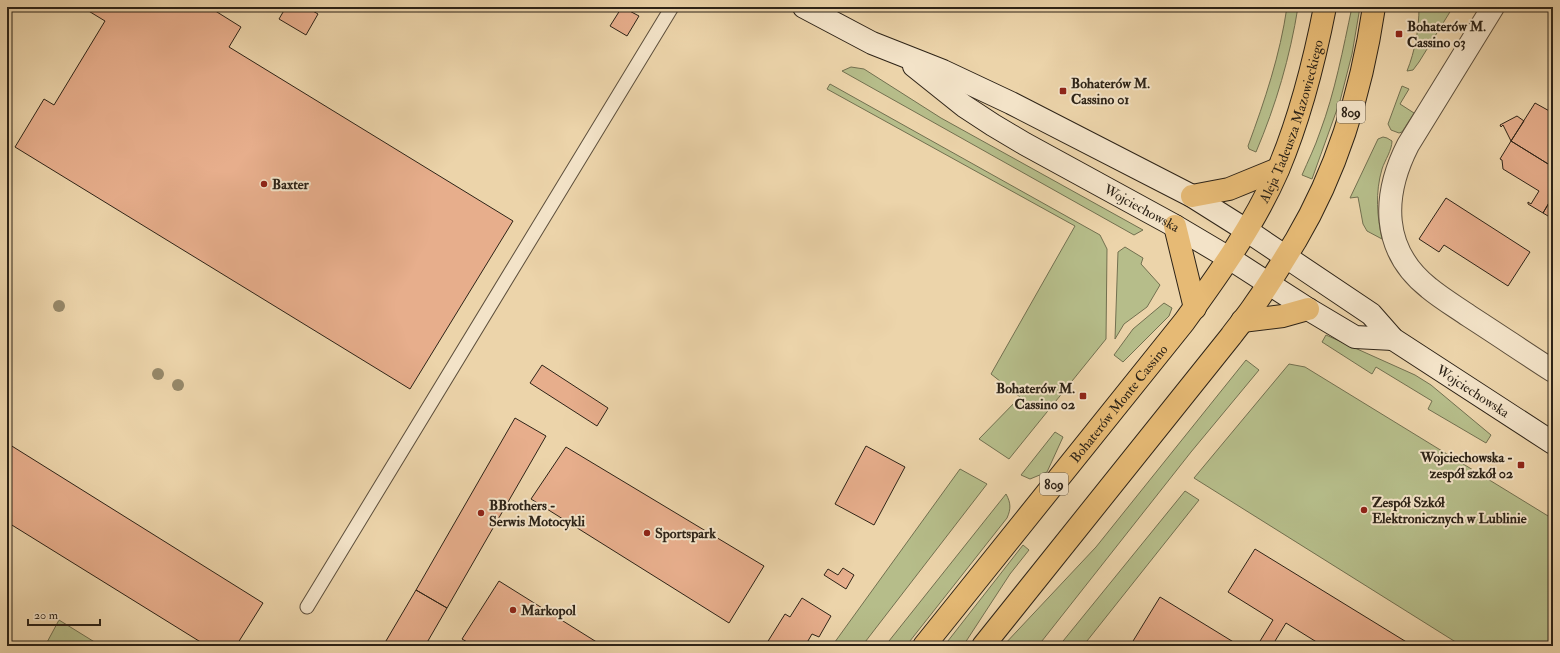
<svg xmlns="http://www.w3.org/2000/svg" width="1560" height="653" viewBox="0 0 1560 653" font-family="'IM FELL Double Pica',serif">
	<style>
		.green { fill: #b6bd8a; stroke: #727050 }
		.building { fill: #e7ae8c; stroke: #2d2317 }
		.lines { fill: none; stroke-linecap: round; stroke-linejoin: round }
		.lane-casing { stroke: #5d4f3c; stroke-width: 15 }
		.street-casing { stroke: #5d4f3c; stroke-width: 24 }
		.secondary-casing { stroke: #2d2317; stroke-width: 24 }
		.primary-casing { stroke: #2d2317; stroke-width: 24 }
		.lane { stroke: #f3e3c8; stroke-width: 13 }
		.street { stroke: #f3e3c8; stroke-width: 22 }
		.secondary { stroke: #f3e3c8; stroke-width: 22 }
		.primary { stroke: #e6ba75; stroke-width: 22 }
		.tree { fill: #968869 }
		.poi-dot { fill: #8f2418; stroke: #f3e3c8; stroke-width: 1.5 }
		.labels { text-anchor: middle; stroke-width: 4; stroke-linejoin: round; paint-order: stroke }
		.shield { fill: #f3e3c8; stroke: #685d4c; stroke-width: 1 }
		.shield-label { font-size: 13px; font-weight: bold; fill: #2d2317 }
		.poi-label { font-size: 14px; font-weight: bold; fill: #2d2317; stroke: #f3e3c8; text-anchor: start }
		.street-label { font-size: 14px; fill: #2d2317; stroke: #f3e3c8 }
	</style>
	<rect width="100%" height="100%" fill="#ecd4aa"/>
	<filter id="stains"><feTurbulence type="fractalNoise" baseFrequency=".005" numOctaves="4"/><feColorMatrix values="0 0 0 0 .2 0 0 0 0 .09 0 0 0 0 .02 0 0 0 .5 -.17"/></filter>
	<radialGradient id="worn" r=".72"><stop offset=".6" stop-color="#630" stop-opacity="0"/><stop offset="1" stop-color="#630" stop-opacity=".3"/></radialGradient>
	<path class="green" d="M1287,7H1298C1290,57 1276,105 1256,152L1249,149L1248,146C1265,100 1280,55 1287,7Z
		M1352,7H1360L1352,54L1340,101L1312,179L1302,175C1308,161 1315,147 1320,132C1335,92 1343,49 1352,7Z
		M1419,7H1453L1419,62L1413,70L1407,71C1415,51 1419,29 1419,7Z
		M851,67L864,69L941,118L1143,230L1134,235L842,71Z
		M830,84L1100,235L1107,249L1106,339L1009,459L979,439L1020,397L991,374L1075,226L827,89Z
		M1402,86L1409,89L1400,104L1414,113L1402,132L1399,133L1391,130L1388,124Z
		M1383,137L1387,138L1392,141C1392,150 1385,160 1382,169C1375,193 1377,216 1382,239L1367,231L1363,224L1358,197L1350,198L1378,139Z
		M1125,247L1143,258L1141,264L1160,285L1147,307L1124,324L1115,339L1118,252Z
		M1164,303L1172,308L1169,316L1123,362L1114,355L1133,329Z
		M1326,335L1415,375L1431,385L1491,435L1486,443L1428,409L1432,401L1376,367L1372,374L1322,342Z
		M1246,360L1259,370L1191,452L1038,646H1003L1096,547Z
		M1289,364L1305,367L1553,519V646H1462L1194,478Z
		M1055,432L1063,437L1047,472L1030,479L1021,475Z
		M960,469L987,484L862,646H832Z
		M1185,491L1199,500L1083,646H1059Z
		M1006,494C1011,503 1011,509 1007,518L906,646H885Z
		M1023,545L1029,550L1010,574L963,646H944Z
		M59,620L101,646H45Z"/>
	<path class="building" d="M82,7H209L241,27L229,47L513,221L410,389L15,147L44,99L54,105L105,21Z
		M286,7H306L318,14L306,35L279,19Z
		M622,7L639,16L627,36L610,26Z
		M1535,103L1553,113V167L1511,141Z
		M1517,116L1524,121L1511,141L1503,125L1501,127L1500,125Z
		M1511,141L1553,167V196L1543,213L1528,204V202L1531,204L1539,191L1503,169L1502,160L1500,159Z
		M1553,196V219L1543,213Z
		M1446,198L1530,252L1508,286L1444,245L1439,252L1419,239Z
		M542,365L608,408L597,426L530,383Z
		M515,418L546,436L447,608L416,590Z
		M7,443L263,603L236,646H207L7,522Z
		M866,446L905,467L874,525L835,504Z
		M566,447L764,566L729,623L531,499Z
		M1255,549L1413,646H1323L1286,623L1272,646H1257L1273,620L1228,592Z
		M843,568L854,575L846,589L824,575L828,569L838,575Z
		M499,581L603,646H474L462,639Z
		M416,590L447,608L425,646H383Z
		M1160,597L1240,646H1130Z
		M802,598L831,616L819,637L812,634L805,646H765L785,614L790,617Z"/>
	<g class="lines">
		<defs>
			<path id="lane" d="M307,607L672,7"/>
			<path id="street" d="M1493,7L1408,145C1382,196 1381,250 1429,288C1441,298 1456,307 1469,316C1497,334 1525,353 1553,371"/>
			<g id="secondary">
				<path id="s1" d="M804,7L872,43L943,71L1011,103L1192,196L1246,230L1371,314L1393,339L1553,443"/>
				<path id="s2" d="M914,66L964,106L993,125L1025,144L1175,226L1229,258L1308,309L1355,337L1393,339"/>
			</g>
			<g id="primary">
				<path d="M1192,196L1229,189L1278,169"/>
				<path d="M1175,226L1195,308"/>
				<path d="M1242,321L1283,316L1308,309"/>
				<path id="s3" d="M924,646L1184,322C1219,274 1254,225 1278,170C1300,118 1314,63 1325,7"/>
				<path d="M983,646L1231,336C1239,325 1248,315 1255,304C1270,283 1283,261 1296,240C1338,169 1362,88 1374,7"/>
			</g>
		</defs>
		<use href="#lane" class="lane-casing"/>
		<use href="#street" class="street-casing"/>
		<use href="#secondary" class="secondary-casing"/>
		<use href="#primary" class="primary-casing"/>
		<use href="#lane" class="lane"/>
		<use href="#street" class="street"/>
		<use href="#secondary" class="secondary"/>
		<use href="#primary" class="primary"/>
	</g>
	<g class="tree">
		<circle cx="59" cy="306" r="6"/>
		<circle cx="158" cy="374" r="6"/>
		<circle cx="178" cy="385" r="6"/>
	</g>
	<g class="poi-dot">
		<rect x="1395" y="30" width="8" height="8" rx="2"/>
		<rect x="1059" y="87" width="8" height="8" rx="2"/>
		<circle cx="264" cy="184" r="4"/>
		<rect x="1079" y="392" width="8" height="8" rx="2"/>
		<rect x="1517" y="461" width="8" height="8" rx="2"/>
		<circle cx="1364" cy="510" r="4"/>
		<circle cx="481" cy="513" r="4"/>
		<circle cx="647" cy="533" r="4"/>
		<circle cx="513" cy="610" r="4"/>
	</g>
	<g class="labels">
		<g class="shield">
			<rect x="1337" y="101" width="28" height="22" rx="3"/>
			<rect x="1040" y="473" width="28" height="22" rx="3"/>
		</g>
		<g class="shield-label">
			<text x="1351" y="117">809</text>
			<text x="1054" y="489">809</text>
		</g>
		<g class="poi-label">
			<text x="1407" y="31">Bohaterów M.<tspan x="1407" dy="16">Cassino 03</tspan></text>
			<text x="1071" y="88">Bohaterów M.<tspan x="1071" dy="16">Cassino 01</tspan></text>
			<text x="272" y="189">Baxter</text>
			<text x="1075" y="393" text-anchor="end">Bohaterów M.<tspan x="1075" dy="16">Cassino 02</tspan></text>
			<text x="1513" y="462" text-anchor="end">Wojciechowska -<tspan x="1513" dy="16">zespół szkół 02</tspan></text>
			<text x="1372" y="507">Zespół Szkół<tspan x="1372" dy="16">Elektronicznych w Lublinie</tspan></text>
			<text x="489" y="510">BBrothers -<tspan x="489" dy="16">Serwis Motocykli</tspan></text>
			<text x="655" y="538">Sportspark</text>
			<text x="521" y="615">Markopol</text>
		</g>
		<g class="street-label">
			<text dy="5" stroke="none"><textPath href="#s3" startOffset="645">Aleja Tadeusza Mazowieckiego</textPath></text>
			<text dy="5" stroke="none"><textPath href="#s2" startOffset="269">Wojciechowska</textPath></text>
			<text dy="5" stroke="none"><textPath href="#s1" startOffset="775">Wojciechowska</textPath></text>
			<text dy="5" stroke="none"><textPath href="#s3" startOffset="311">Bohaterów Monte Cassino</textPath></text>
		</g>
	</g>
	<rect width="1560" height="653" fill="none" stroke="#ecd4aa" stroke-width="24"/>
	<rect x="8" y="8" width="1544" height="637" fill="none" stroke="#2d2317" stroke-width="2"/>
	<rect x="12" y="12" width="1536" height="629" fill="none" stroke="#2d2317"/>
	<path d="M28 619v6h72v-6" fill="none" stroke="#2d2317" stroke-width="2"/>
	<text x="34" y="619" font-size="12" fill="#2d2317" stroke="#f3e3c8" stroke-width="3" paint-order="stroke">20 m</text>
	<rect width="100%" height="100%" filter="url(#stains)"/>
	<rect width="100%" height="100%" fill="url(#worn)"/>
</svg>
